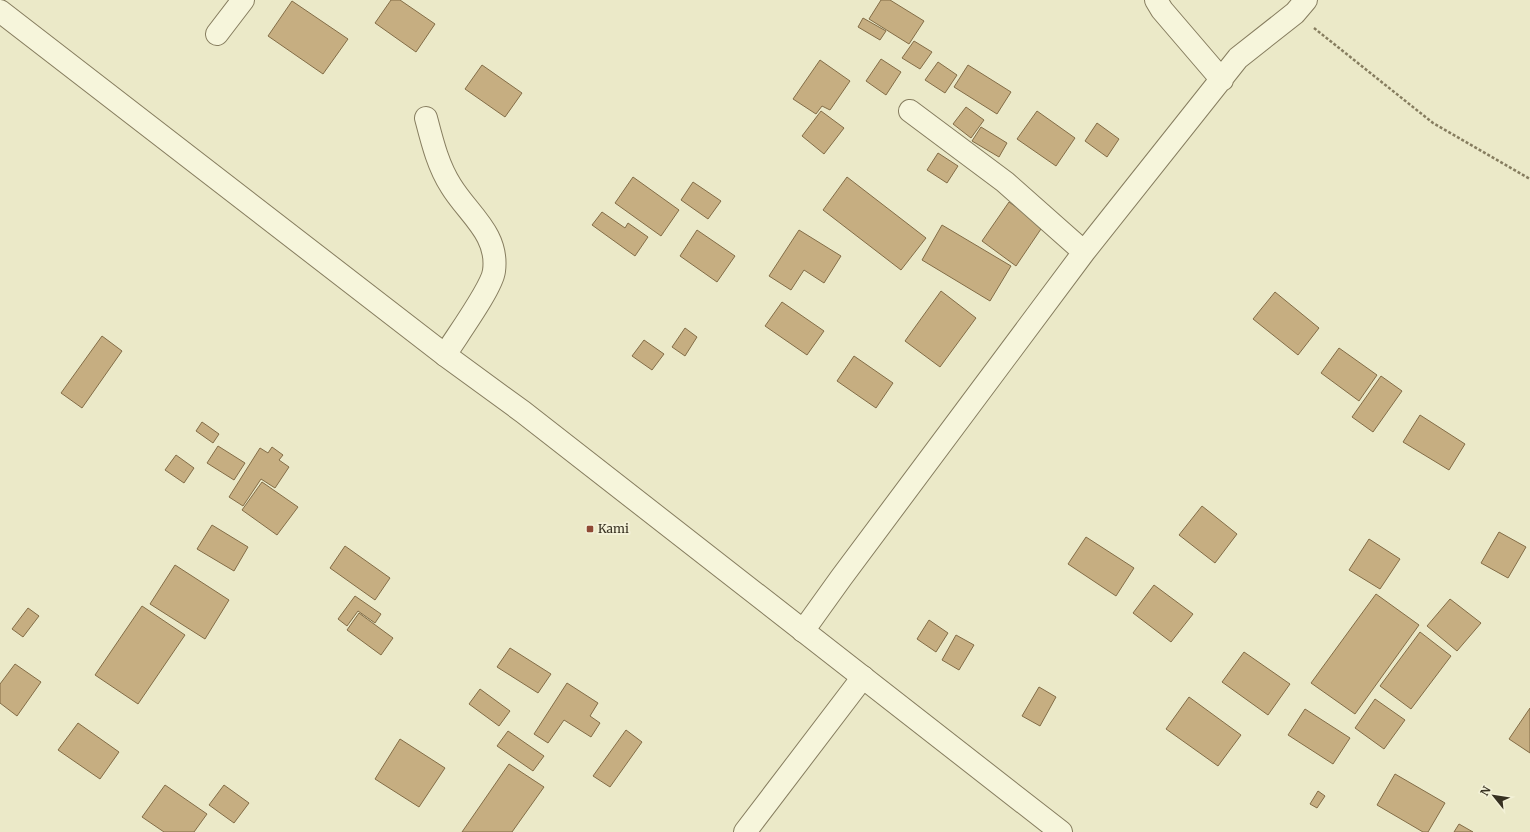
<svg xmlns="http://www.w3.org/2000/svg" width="1530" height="832" viewBox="0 0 1530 832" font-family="Merriweather,serif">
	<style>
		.building { fill: #c6ae81; stroke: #836d47 }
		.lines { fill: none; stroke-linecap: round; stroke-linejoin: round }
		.minor-casing { stroke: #867d5f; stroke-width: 24 }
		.tertiary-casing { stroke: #867d5f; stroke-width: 24 }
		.path { stroke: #867d5f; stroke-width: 2.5; stroke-dasharray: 3 2; stroke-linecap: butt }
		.minor { stroke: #f6f5db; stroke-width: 22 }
		.tertiary { stroke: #f6f5db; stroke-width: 22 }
		.poi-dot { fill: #8f4934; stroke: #f3f1d7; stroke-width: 1.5 }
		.labels { text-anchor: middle; stroke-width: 4; stroke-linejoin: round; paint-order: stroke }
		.poi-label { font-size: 12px; fill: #373121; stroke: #f3f1d7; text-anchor: start }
	</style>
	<rect width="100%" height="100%" fill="#ebe9c8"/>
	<path class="building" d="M391,0H400L435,24L416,52L375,23Z
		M881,0H890L924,21L909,44L869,19Z
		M292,1L348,39L323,74L268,36Z
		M863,18L886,31L880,40L858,27Z
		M914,41L932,52L920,69L902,58Z
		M881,59L901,72L886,95L866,81Z
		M820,60L850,81L830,110L822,106L816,114L793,99Z
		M938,62L957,75L945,93L925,80Z
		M482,65L522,93L505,117L465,89Z
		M968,65L1011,92L997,114L954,87Z
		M966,107L984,120L971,138L953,124Z
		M821,111L844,128L824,154L802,136Z
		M1037,111L1075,138L1056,166L1017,139Z
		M1097,123L1119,139L1107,157L1085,141Z
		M981,127L1007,143L999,157L972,141Z
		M938,153L958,166L947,183L927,170Z
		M633,177L679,210L661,236L615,203Z
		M847,177L926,238L901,270L823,210Z
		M693,182L721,201L708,219L681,200Z
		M1009,202L1043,226L1016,266L982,241Z
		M602,212L625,228L628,223L648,237L635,256L592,225Z
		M942,225L1011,266L990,301L922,260Z
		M697,230L735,256L717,282L680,256Z
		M799,230L841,256L824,283L804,270L791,290L769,276Z
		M941,291L976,318L940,367L905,341Z
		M1275,292L1319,328L1298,355L1253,319Z
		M782,302L824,331L807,355L765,326Z
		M685,328L697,337L685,356L672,347Z
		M102,336L122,351L82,408L61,393Z
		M644,340L664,354L652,370L632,356Z
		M1339,348L1377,375L1359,401L1321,373Z
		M854,356L893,383L876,408L837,381Z
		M1381,376L1402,391L1373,432L1352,417Z
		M1420,415L1465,444L1449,470L1403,442Z
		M202,422L219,434L213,443L196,431Z
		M218,446L245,463L234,480L207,463Z
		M272,447L283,455L279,460L289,467L275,488L261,479L243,506L229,497L260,448L268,453Z
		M176,455L194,468L184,483L165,470Z
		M262,482L298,507L277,535L242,510Z
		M1202,506L1237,534L1215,563L1179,535Z
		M212,525L248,547L234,571L197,549Z
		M1499,532L1526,547L1508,578L1481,563Z
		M1086,537L1134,568L1116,596L1068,564Z
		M1369,539L1400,559L1380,589L1349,570Z
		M345,546L390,578L375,600L330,568Z
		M175,565L229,600L205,639L150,604Z
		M1154,585L1193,614L1171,642L1133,613Z
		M1376,594L1419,625L1355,714L1311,683Z
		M355,596L381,614L375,623L358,611L347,626L338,619Z
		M1450,599L1481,623L1457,651L1427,626Z
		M142,606L185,635L138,704L95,675Z
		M28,608L39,616L23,637L12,629Z
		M359,613L393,638L381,655L347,630Z
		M929,620L948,633L936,652L917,639Z
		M1420,632L1451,656L1411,709L1380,686Z
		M956,635L974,645L959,670L942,660Z
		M510,648L551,674L538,693L497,667Z
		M1244,652L1290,684L1268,715L1222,682Z
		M15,664L41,682L17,716L0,703V684Z
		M567,683L598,703L590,716L600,723L591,737L564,720L548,743L534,734Z
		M1039,687L1056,697L1040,726L1022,716Z
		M480,689L510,711L499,726L469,704Z
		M1189,697L1241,735L1218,766L1166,729Z
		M1375,699L1405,720L1384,749L1355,728Z
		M1530,708V753L1509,739Z
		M1305,709L1350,738L1333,764L1288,735Z
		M78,723L119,752L100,779L58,750Z
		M626,730L642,742L610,787L593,776Z
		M508,731L544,756L533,771L497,746Z
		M400,739L445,768L419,807L375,779Z
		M509,764L544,787L512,832H462Z
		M1395,774L1445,803L1428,832H1423L1377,805Z
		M165,785L207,814L194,832H164L142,817Z
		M224,785L249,803L234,823L209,805Z
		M1318,791L1325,796L1317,808L1310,804Z
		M1459,824L1473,832H1454Z"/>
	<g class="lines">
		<defs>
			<path id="minor" d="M1156,0L1162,10L1222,80
				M217,34L243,0
				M910,111L1005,182L1084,252
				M426,118C432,141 438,166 451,186C468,214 499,234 494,271C492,288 456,337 445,355
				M803,631L841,578L1084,252L1238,58L1295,13L1306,0
				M745,832L863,677"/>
			<path id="tertiary" d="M0,11L445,355L523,412L1061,832"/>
		</defs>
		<use href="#minor" class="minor-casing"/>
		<use href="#tertiary" class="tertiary-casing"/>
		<path class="path" d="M1314,28L1433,123L1530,179"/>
		<use href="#minor" class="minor"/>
		<use href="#tertiary" class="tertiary"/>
	</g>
	<rect class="poi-dot" x="586" y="525" width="8" height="8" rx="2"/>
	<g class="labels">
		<g class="poi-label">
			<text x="598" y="533">Kami</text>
		</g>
	</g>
	<g transform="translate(1494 796) rotate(300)" stroke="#f3f1d7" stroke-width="3" paint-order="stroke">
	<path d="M0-3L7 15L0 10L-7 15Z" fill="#373121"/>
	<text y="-6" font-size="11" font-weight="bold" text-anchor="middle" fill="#373121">N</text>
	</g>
</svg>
